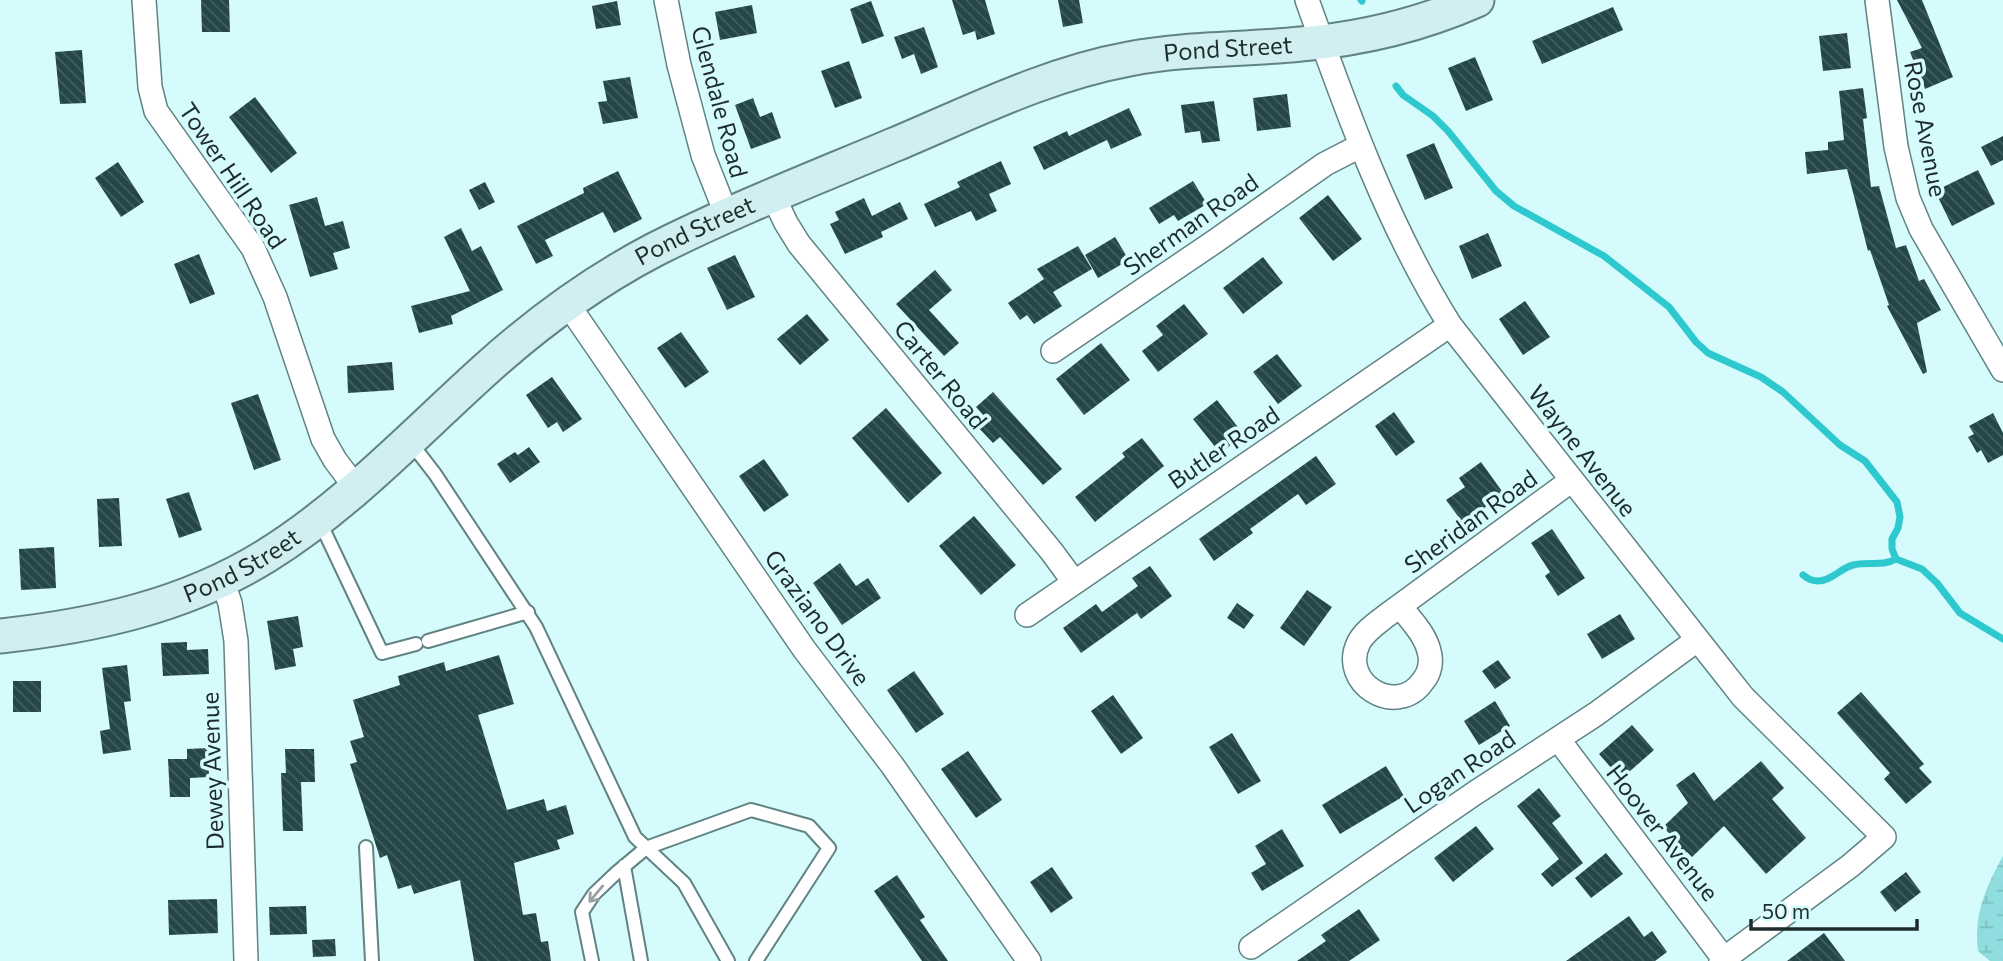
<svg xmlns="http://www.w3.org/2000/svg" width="2003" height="961" viewBox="0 0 2003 961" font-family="Commissioner,sans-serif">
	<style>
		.wetland { fill: url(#wetland-marsh) }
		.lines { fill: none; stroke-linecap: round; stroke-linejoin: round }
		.stream { stroke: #2ec9cf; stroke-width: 7 }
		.building { fill: url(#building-back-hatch) }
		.lane-casing { stroke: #618384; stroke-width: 16 }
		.street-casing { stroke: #618384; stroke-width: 26 }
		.secondary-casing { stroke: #618384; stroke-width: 37 }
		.lane { stroke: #fff; stroke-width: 12 }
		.street { stroke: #fff; stroke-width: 23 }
		.secondary { stroke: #d1eff0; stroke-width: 33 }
		.oneway { stroke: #9aa0a0 }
		.labels { text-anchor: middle; stroke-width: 7; stroke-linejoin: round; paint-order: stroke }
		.street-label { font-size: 24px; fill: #1e2c2d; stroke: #d5fbfc }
	</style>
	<defs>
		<pattern id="wetland-marsh" width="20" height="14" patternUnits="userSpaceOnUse" patternTransform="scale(1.75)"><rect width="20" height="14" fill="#90dde0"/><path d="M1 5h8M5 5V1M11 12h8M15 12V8" fill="none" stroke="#7cbec0"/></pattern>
		<pattern id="building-back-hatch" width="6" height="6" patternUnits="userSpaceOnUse" patternTransform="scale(1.75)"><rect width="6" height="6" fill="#254647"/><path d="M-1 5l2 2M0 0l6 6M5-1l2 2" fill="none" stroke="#435e5f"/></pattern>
	</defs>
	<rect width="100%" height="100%" fill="#d5fbfc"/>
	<path class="wetland" d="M2003,856V961H1990L1978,951C1973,915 1986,887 2003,856Z"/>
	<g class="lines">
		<path class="stream" d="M1361,0L1362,1
			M1396,86L1403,95L1433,116L1448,131L1496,191L1514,206L1604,256L1669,307L1696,342L1708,353L1761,377L1783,392L1840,445L1865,461L1897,502L1900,517L1898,528L1892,539V549L1896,559L1922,569L1937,583L1960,613L2003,639
			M1803,575C1808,579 1812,581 1818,581C1831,581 1841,568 1853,565C1868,561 1882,567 1896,559"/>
	</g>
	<path class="building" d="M201,0H229L230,32H202Z
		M952,0H985L995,34L977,40L975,31L963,35Z
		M1058,0H1079L1083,23L1063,27Z
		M1897,0H1922L1953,77L1925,89L1910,52L1922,48Z
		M617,1L621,25L596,29L592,6Z
		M871,1L884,36L862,44L850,9Z
		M752,5L757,33L720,40L715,12Z
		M1613,7L1623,30L1542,64L1532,41Z
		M924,27L938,67L921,74L914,54L902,59L894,37Z
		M1847,33L1851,68L1823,71L1819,36Z
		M82,50L86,103L60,104L55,52Z
		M1475,57L1493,100L1466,111L1448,68Z
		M849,61L862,98L835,108L821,71Z
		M630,77L638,118L603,124L598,102L607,101L603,81Z
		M1863,88L1867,118L1863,119L1871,187L1879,186L1896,248L1906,245L1919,281L1924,279L1941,310L1917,323L1927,372L1923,374L1887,306L1889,305L1870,250L1868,251L1847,169L1807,174L1805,152L1828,150V142L1844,140L1839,91Z
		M1287,94L1291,127L1257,131L1253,98Z
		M255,97L297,153L271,173L229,117Z
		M753,98L760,117L772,112L781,138L751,149L735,105Z
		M1214,101L1220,141L1202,143L1200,131L1185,133L1181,105Z
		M1129,108L1142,135L1111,149L1107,140L1044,170L1033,147L1067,131L1069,136Z
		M2003,136V160L1991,166L1981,147Z
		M1434,143L1453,188L1425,200L1406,155Z
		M1001,161L1011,184L989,194L997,211L976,221L971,211L935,227L924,204L960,187L957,182Z
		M118,162L144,202L121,217L95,178Z
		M1978,170L1995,204L1952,226L1935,191Z
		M618,171L642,219L614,233L603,212L545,240L553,256L536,264L517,226L584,193L583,188Z
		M1193,181L1207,204L1178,221L1174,215L1159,224L1149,208Z
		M485,182L495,202L479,210L469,190Z
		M1328,195L1362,239L1333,261L1299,218Z
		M317,197L325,226L343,221L350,248L333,253L338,269L310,277L289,205Z
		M864,198L872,216L900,202L908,219L881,232L883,237L845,254L830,224L839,220L835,212Z
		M461,228L472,251L481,246L503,290L451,316L453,324L419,333L411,306L470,291L444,237Z
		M1488,233L1502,266L1472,279L1459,246Z
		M1115,237L1129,260L1098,278L1085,255Z
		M1078,246L1092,269L1053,292L1062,306L1034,324L1027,315L1020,320L1008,303L1044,279L1037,269Z
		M199,254L215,294L190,304L174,264Z
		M735,255L755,297L727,310L707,268Z
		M1263,257L1283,283L1243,314L1223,288Z
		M935,270L952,290L929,310L959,343L944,356L896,304Z
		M1525,301L1550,337L1523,355L1499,319Z
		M1184,304L1208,334L1158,372L1142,351L1163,335L1156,326Z
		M807,314L829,340L800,365L777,339Z
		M681,332L709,372L685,388L657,348Z
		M1101,343L1130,380L1084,415L1056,379Z
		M1277,354L1302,386L1278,404L1253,372Z
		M392,362L394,390L348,393L347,366Z
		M552,377L582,419L563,432L557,422L548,428L526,395Z
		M993,392L1062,469L1043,485L1000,437L993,443L975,424L984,416L976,407Z
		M258,394L281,460L254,470L231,403Z
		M1217,400L1244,435L1220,453L1193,419Z
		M886,408L942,473L908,503L852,438Z
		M1394,412L1415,442L1396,456L1375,426Z
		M1993,413L2003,433V455L1988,463L1981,450L1977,453L1968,437L1974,434L1969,426Z
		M1142,438L1164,466L1095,522L1075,497L1125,457L1122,453Z
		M529,447L540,462L510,483L497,464L515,452L518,455Z
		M1316,456L1336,484L1306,505L1298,494L1250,529L1253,533L1214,561L1199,539Z
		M764,459L789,495L764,512L739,476Z
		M1481,462L1504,494L1463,523L1446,500L1465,487L1459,478Z
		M189,492L202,530L179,538L166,499Z
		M119,498L122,546L99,547L97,499Z
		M974,516L1016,565L981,595L939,546Z
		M1552,529L1585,578L1558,596L1545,576L1550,572L1531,543Z
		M54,547L56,588L21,590L19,549Z
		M840,563L856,586L868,578L881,598L842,625L813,583Z
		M1150,566L1172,596L1141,619L1137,613L1081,653L1063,628L1096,604L1102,612L1138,586L1132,578Z
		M1307,590L1332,607L1304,646L1280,628Z
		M1237,603L1254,615L1244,629L1227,618Z
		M1620,614L1635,639L1602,659L1587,634Z
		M298,616L303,647L293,649L296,666L275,670L267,621Z
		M187,642V650L208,649L209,674L163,676L161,643Z
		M499,655L514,704L478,715L507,810L544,799L547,811L566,805L574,834L557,840L560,849L514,863L523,915L536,913L541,942L548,941L551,961H474L460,880L414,894L411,885L398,889L387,855L380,858L350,764L357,762L350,741L364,737L353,700L400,685L398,676L444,662L446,671Z
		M1498,660L1511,678L1495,689L1482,671Z
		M127,665L131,701L124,702L131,750L103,754L100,731L110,729L102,668Z
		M914,671L944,714L916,733L887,690Z
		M13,681H41V712H13Z
		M1861,692L1924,764L1919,768L1932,782L1906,804L1884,779L1890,773L1837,713Z
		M1113,695L1143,738L1121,754L1091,711Z
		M1495,701L1510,726L1479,745L1464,721Z
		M1632,725L1654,750L1621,779L1599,754Z
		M1232,733L1261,781L1238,794L1209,747Z
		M208,748L209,777L190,778V797H170L168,759H187V749Z
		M285,749H314L315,782H301L303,831H283L281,773H286Z
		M968,751L1002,800L976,818L941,769Z
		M1761,761L1784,788L1772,799L1806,838L1766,874L1724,826L1692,857L1687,852L1683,856L1670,842L1674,838L1663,827L1688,803L1676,785L1694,772L1714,801Z
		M1386,766L1404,796L1340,834L1322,805Z
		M1539,788L1561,816L1552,823L1583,863L1552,887L1541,874L1559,859L1517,806Z
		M1476,826L1494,849L1453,882L1434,858Z
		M1282,829L1304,866L1262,891L1251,873L1266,864L1255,846Z
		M1606,853L1623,874L1591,898L1575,878Z
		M1052,867L1073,898L1051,913L1030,882Z
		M1906,872L1921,892L1895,912L1880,892Z
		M897,875L925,917L920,920L948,961H922L874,891Z
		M217,899L218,933L169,935L168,900Z
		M306,906L307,934L270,935L269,907Z
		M1359,909L1380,940L1349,961H1297L1326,941L1321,935Z
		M1629,916L1644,937L1652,931L1667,952L1655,961H1566Z
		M1824,933L1845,961H1787Z
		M335,939L336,956L313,957L312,940Z"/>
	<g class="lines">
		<defs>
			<path id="lane" d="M411,443L435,474L536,627L635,837L684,883L728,961
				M319,520L382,653L416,644
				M428,641L528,612
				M366,847L372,961
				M624,866L641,961
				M592,961L582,912L594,894L615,874L646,848L751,810L809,826L829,848L756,961"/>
			<path id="street" d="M144,0L150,87L156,111L253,248L275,297L323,439L335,460L356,488
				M666,0L679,65L703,155L727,216
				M1307,0C1347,112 1387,224 1450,325L1728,678L1743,697L1884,837L1850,866L1721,961
				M1877,0L1896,147L1908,198L1921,229L2003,370
				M773,196L786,223L799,244L1052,552L1074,582
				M567,303L804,649L892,765L1029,961
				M1053,351L1214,242L1325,164L1360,146
				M222,580L230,603L236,641L246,961
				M1400,606C1410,619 1425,634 1429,651C1432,661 1430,673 1423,681C1397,719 1338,683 1359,642C1365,631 1377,623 1386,616L1572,480
				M1027,615L1450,325
				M1558,739L1724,959
				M1251,947L1475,793L1596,714L1697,640"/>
			<g id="secondary">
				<path id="s1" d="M0,636C94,626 185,606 266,556C348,505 415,433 486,369C537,323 593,282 654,250C733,210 815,178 896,144C972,112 1047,74 1129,59C1185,48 1244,50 1301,44C1362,39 1420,25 1477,0"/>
			</g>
		</defs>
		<use href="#lane" class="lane-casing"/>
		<use href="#street" class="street-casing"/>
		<use href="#secondary" class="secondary-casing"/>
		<use href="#lane" class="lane"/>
		<use href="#street" class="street"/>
		<use href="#secondary" class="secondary"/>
	</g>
	<defs><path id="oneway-shaft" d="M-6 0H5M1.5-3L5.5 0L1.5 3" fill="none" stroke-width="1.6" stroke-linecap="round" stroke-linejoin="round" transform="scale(1.75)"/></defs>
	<use class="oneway" href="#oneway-shaft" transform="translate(596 894) rotate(130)"/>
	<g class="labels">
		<g class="street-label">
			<text dy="8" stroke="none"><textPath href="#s1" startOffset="1388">Pond Street</textPath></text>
			<text transform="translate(719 102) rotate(75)" y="8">Glendale Road</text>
			<text transform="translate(1925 129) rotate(79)" y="8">Rose Avenue</text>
			<text transform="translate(232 176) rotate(56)" y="8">Tower Hill Road</text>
			<text transform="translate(1191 225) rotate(-35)" y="8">Sherman Road</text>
			<text dy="8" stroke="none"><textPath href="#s1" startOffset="821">Pond Street</textPath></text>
			<text transform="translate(940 375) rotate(51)" y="8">Carter Road</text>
			<text transform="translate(1224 448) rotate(-34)" y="8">Butler Road</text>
			<text transform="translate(1582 451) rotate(52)" y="8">Wayne Avenue</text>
			<text transform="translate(1471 522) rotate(-36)" y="8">Sheridan Road</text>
			<text dy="8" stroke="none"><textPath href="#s1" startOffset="254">Pond Street</textPath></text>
			<text transform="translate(817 618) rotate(54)" y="8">Graziano Drive</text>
			<text transform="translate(213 771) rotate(-92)" y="8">Dewey Avenue</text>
			<text transform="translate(1460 772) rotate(-34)" y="8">Logan Road</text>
			<text transform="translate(1662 833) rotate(52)" y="8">Hoover Avenue</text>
		</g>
	</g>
	<path d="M1751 919v10h166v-10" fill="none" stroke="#1e2c2d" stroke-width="3.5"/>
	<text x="1762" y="919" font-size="21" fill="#1e2c2d" stroke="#d5fbfc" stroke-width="5" paint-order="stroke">50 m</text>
</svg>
